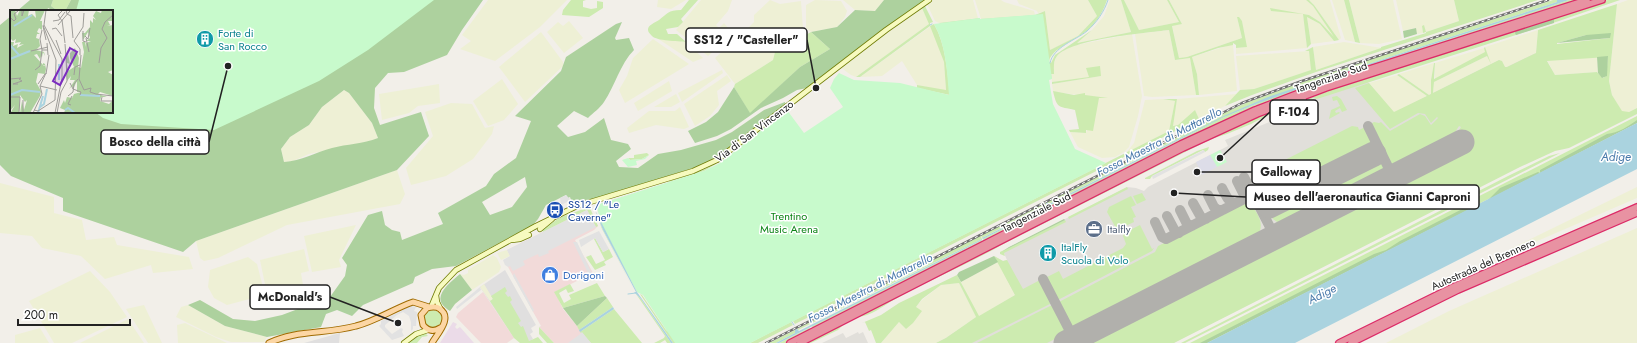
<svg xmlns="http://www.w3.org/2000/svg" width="1637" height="343" viewBox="0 0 1637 343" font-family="Jost,sans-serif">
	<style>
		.residential { fill: #e0dfdf }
		.commercial { fill: #f2dad9 }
		.industrial { fill: #ebdbe8 }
		.airport { fill: #e1dfda }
		.farmland { fill: #eef0d5 }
		.grass { fill: #cdebb0; fill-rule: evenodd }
		.forest { fill: #add19e; fill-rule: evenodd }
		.park { fill: #c8facc }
		.parking { fill: #e2e2e2 }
		.plaza { fill: #dddde8 }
		.water { fill: #aad3df }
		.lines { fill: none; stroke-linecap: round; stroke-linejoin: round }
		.stream { stroke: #aad3df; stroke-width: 1 }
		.taxiway { stroke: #b1b0ac; stroke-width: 10 }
		.runway { stroke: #b1b0ac; stroke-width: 25 }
		.secondary-casing { stroke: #707d05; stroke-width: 6 }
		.primary-casing { stroke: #a06b00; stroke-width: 7 }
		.highway-casing { stroke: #dc2a67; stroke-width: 8 }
		.secondary { stroke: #f7fabf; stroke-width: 4.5 }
		.primary { stroke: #fcd6a4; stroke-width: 5 }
		.highway { stroke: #e892a2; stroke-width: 5.5 }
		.rail-casing { stroke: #707070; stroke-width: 2.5 }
		.rail { stroke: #fff; stroke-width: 1; stroke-dasharray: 3; stroke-linecap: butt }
		.labels { text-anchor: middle; stroke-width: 3; stroke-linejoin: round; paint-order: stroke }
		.culture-label { font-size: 11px; fill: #0d838f; stroke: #fff; text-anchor: start }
		.street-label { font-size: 11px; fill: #222; stroke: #fff }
		.transit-label { font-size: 11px; fill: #164399; stroke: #fff; text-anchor: start }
		.park-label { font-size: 11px; fill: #0c8416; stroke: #fff }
		.service-label { font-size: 11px; fill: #4e5e75; stroke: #fff; text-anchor: start }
		.shop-label { font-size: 11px; fill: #366cbe; stroke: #fff; text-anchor: start }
		.water-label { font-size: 12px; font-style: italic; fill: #4a7aab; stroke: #fff }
		.inset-river { fill: none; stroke: #aad3df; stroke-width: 2 }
		.inset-road { fill: none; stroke: #9f9d99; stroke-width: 1 }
		.view { fill: #7b2cbf; fill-opacity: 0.15; stroke: #7b2cbf; stroke-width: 2 }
		.inset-edge { fill: none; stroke: #222; stroke-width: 2 }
		.leader { fill: none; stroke: #222; stroke-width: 1.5 }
		.callout-dot { fill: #222; stroke: #fff; stroke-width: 1.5 }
		.callout { fill: #fff; stroke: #222; stroke-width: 1.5 }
		.callout-label { font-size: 12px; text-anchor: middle; font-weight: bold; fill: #222 }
	</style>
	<rect width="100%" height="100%" fill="#f2efe9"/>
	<path class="residential" d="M505,270L536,325L531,328L533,332L530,334L533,339L530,341L514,338L480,287Z
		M340,333L339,343H304Z"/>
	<path class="commercial" d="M587,210L598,226L594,230L575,240L593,273L555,292L563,309L591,343H554L539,327L541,326L508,267L510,256L507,250Z
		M483,292L514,338L507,343H481L456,317L458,313Z"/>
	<path class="industrial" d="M453,322L457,324L455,327L457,329L460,327L474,343H440Z"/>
	<path class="airport" d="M1536,53L1461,196L1173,343H936L1015,296L994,256L1003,261L1007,260L1003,251L1127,187L1136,188L1144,191L1148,187L1228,146L1225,140L1277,119L1296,106L1317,97L1367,81L1394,112L1499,60Z
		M858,332L859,334L863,332L868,343H822L843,333L846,338Z"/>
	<path class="farmland" d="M488,0H567L540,27L495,61L460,49L471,41L462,35Z
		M658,0H686L671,9L657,7Z
		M701,0H732L728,11L716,25L719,28L724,23L733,34L708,56L676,30Z
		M770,0L780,4L801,1L803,29L807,34L775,52L773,60L735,84L715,58L747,29L754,22V15Z
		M815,0L841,1L847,11L845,17L837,27L811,32L806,28V5Z
		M843,0H884L875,11L855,10Z
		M933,0H973L978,18L939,23L935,21L927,4Z
		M975,0H1001L1004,2L1034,11L1035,15L981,19Z
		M1017,0H1088L1097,16L1078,36L1050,50L1045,11L1038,13L1037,11L1019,4Z
		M1110,0H1121L1131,32L1076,43L1092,30L1104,16Z
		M1124,0H1167L1179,22L1139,30Z
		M1169,0H1306L1313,6L1335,37H1333L1320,22L1309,15L1303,14L1307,48L1236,54V48L1246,47L1242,21L1237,17L1242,38L1187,57L1179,58L1172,25L1182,24Z
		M1309,0H1330L1341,38L1339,40L1314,5Z
		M1332,0H1344L1355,42L1345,40Z
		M1349,0H1393L1402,39L1379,44L1360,43Z
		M1396,0H1454L1459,21L1426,32L1424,26H1422L1423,33L1417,34L1415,28L1403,31Z
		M1628,0H1637V108L1629,112H1622L1612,95L1609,81L1617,4Z
		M922,8L930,24L856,77L851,75L840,67Z
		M1307,17L1320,24L1334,41L1311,44Z
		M569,21L583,38L564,53L547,32L558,22L563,26Z
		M931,26L944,62L946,91L917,85L902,61L882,76L860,77Z
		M1169,30L1175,60L1190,58L1196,95L1152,97L1144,96L1135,34Z
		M1538,30L1536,53L1507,67H1505L1499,60L1433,93L1434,82L1487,56L1489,60L1485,47Z
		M541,32L563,62V66L525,102L499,67Z
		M1132,34L1142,96L1138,116L1129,147L1124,152L1115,157L1102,158L1078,147L1070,132L1086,133L1099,98H1102L1055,92L1053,91L1052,84L1101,76L1052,82L1051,74L1054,73V64L1057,55L1071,46Z
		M657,38L686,42L703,58L693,62Z
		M653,39L689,64L625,103L619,90L627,76L633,58Z
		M1344,42L1382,48L1316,70L1313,47Z
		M1230,45H1233L1237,91L1199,95L1197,74L1192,57Z
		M1484,48L1486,52L1435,79V63Z
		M1309,51L1312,70L1254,89L1240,90L1236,56Z
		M1597,57L1598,72L1555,75L1547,60Z
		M1434,63L1431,80V94L1429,95L1399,74Z
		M722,70L723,73L682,102L678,93Z
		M727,75L731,81L717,91L719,105L710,116L695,126L684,104Z
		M1397,75L1427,96L1394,113L1369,83Z
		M502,79L518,104L504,120L488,126L473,101Z
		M669,81L672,91L638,111L634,103Z
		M439,84L440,103L418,106L409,113L382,120L379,94Z
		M344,90L349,93L372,123L378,138L368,142L309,154L293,161L284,162L281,149L290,137L309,125L322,107Z
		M676,94L680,102L671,107H654Z
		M1237,94L1225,106L1199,119L1195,111L1178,125L1172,126L1177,99Z
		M1163,99L1175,101L1169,131L1126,153L1134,143L1145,100Z
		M451,103L472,104L485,128L494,126L492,134L473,159L446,176L411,185L406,168L433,136L425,112Z
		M680,107L689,127L684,129L656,125L629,133L627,128L649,111H675Z
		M397,170L405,194L400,204L287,225L218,258L204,261L200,258L196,241Z
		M0,183L54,197V213L82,220L86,240L114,237L117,245L189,257L193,269L153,273L151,265L105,279L81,256L42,248L32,236L0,233Z
		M1637,187V198L1512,252L1510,249Z
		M356,225L339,260L341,267L312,272L304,236Z
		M1637,228V343H1386L1449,311Z
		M304,249L309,271L301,273L303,285L267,294L260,260Z
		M507,250L510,256L501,260L497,253Z
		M493,255L497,258L501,267L499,272L472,290L460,274L464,275L468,273V270Z
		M248,257L257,264L265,295L227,305L214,298L208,287L210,270Z
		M998,262L1015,295L978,317L961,282Z
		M90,271L110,292L127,317L72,343H54L29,301Z
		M959,283L976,317L946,338L936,343H881L899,322L906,329L916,307L922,300L941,285Z
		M484,284L493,299L490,301L480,287Z
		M144,305L162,343H148L126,309Z
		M188,305L225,326L267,337L264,342H231L216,337L176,317L181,307Z
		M128,319L144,343H80Z
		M185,323L227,343H178L177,325Z
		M40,328L49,343H15V335Z"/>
	<path class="grass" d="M53,0H71L65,11H58L51,6Z
		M571,0H586L583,1V7L591,9L597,8V1L603,2V8L589,17L562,15L563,10Z
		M689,0H698L681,19L683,22L678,27L666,29L668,34H677L686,42C678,41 657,41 652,36C642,27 653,24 659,20C667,14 668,10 681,10Z
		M1088,0H1107C1103,12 1098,20 1089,29C1078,39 1050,49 1049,62L1051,63L1055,55L1092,30L1077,43L1131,32L1121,0H1124L1139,30L1179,22L1167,0H1169L1182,24L1172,26L1179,58L1187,57L1242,38L1237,17H1239L1242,21L1247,47L1236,48V45L1233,43V45L1218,48L1192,57L1197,74L1199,95H1196L1190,58L1175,60L1169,30C1145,33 1071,39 1057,56C1053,61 1054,68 1054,74H1051L1052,79L1050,76L939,23L980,18V19L1035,15L1045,11L1050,50L1078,36L1097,16Z
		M1306,0H1309L1314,5L1339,40L1334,41L1320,24L1307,17L1311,44L1307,48L1303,14L1271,11L1270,8L1309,15L1320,22L1334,37L1313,6Z
		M1344,0H1349L1360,43L1355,42Z
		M1454,0H1538L1316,72L1252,95L1225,106L1240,90L1254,89L1311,70L1309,51H1305L1313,47L1316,70L1381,48V47L1426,33V32L1423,33L1422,26L1424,25L1426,32L1459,21Z
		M1553,0H1557V2L1301,86L1252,104L1157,149L1049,204L1046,202L1047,205L982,238L981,235L1199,124L1246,103L1310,79Z
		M1569,0H1580L1486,30L1459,37L1449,42L1257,107L1256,105L995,237L984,241L983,239L1224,117L1282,93Z
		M1608,0H1620L1559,21L1317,99L1313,98L1281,116L1282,114L1306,100L1335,88Z
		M1617,4L1609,81L1612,95L1622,111L1629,112L1637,108V114L1569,148L1555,151L1520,167L1174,343H1086L1466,150L1457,133L1461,127L1459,126L1452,137L1392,168L1390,167L1369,125L1374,122L1379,123L1381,122L1390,131L1420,114L1425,116L1431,125L1438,118L1437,117L1431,123L1425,114L1418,113L1390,129L1355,88L1369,83L1394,112L1427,96L1397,75L1399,74L1429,95L1431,94V80L1434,63H1435L1434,79L1485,52L1484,48L1485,47L1491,64L1499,60L1502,61L1505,67H1507L1536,53L1538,30ZM1586,35L1610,38L1557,44V43ZM1487,56L1491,64L1433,93L1434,82ZM1608,57L1606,76L1603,78L1597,72L1555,75L1547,61Z
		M925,6L933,22L930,23V26L934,24C946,45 947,71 950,95L917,88V85L946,90L944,62L930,26L860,77H856L929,24L922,8Z
		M811,32L830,49L800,67L750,114L734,87L735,84L773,60L775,52Z
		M1100,66L1101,76L1052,84V82L1089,77L1086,68Z
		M1053,91L1074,95L1085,93V95L1108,98H1099L1093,131L1086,130V133L1070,132L1069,130L1079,129L1075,110C1058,106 1057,109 1053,91Z
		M1337,96L1341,99L1347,110L1342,112L1340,108L1335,111L1336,113L1339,112L1340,113L1329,119L1331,110L1340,106L1337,100L1333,101L1332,97Z
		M1163,99H1177L1173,126L1178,125L1195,110L1199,119L795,324L793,321L1169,131L1175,101Z
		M1297,100L1251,124L1227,134L1211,139L1007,242C969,264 928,280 890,302C882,307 866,319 857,316L963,262L977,257L999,244L1212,136Z
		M1637,116V123L1207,343H1190Z
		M1352,126L1358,127L1359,130L1367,126L1388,169L1284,222H1277L1273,219L1255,186L1254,179L1257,174Z
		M1209,147L1208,150L1205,152L1203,150L1197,153L1152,176L1150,179H1145V178L1197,151Z
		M647,153L649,155L642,159L630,160L628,158H634V155Z
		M1560,153L1185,343H1181L1510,175L1549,156Z
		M715,163L716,164L704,171L669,182V181L705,169Z
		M1127,187L1128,189L1069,219L1068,217Z
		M1142,193L1146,200L1137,204L1133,196Z
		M1131,196L1136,205L1131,207L1136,217L1133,218L1134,222L1117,230L1107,212L1109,207Z
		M1245,204L1252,206C1259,215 1265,226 1257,236L1072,330L1071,329L1057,303L1151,254L1155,252L1158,246L1241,205Z
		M586,208H590L598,226L596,227L587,210L543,232L542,230L559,218Z
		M595,210L603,230L635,292L602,229Z
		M1065,220L1066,222L1004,253L1005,256L1000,254V252L1002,251Z
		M1140,225L1152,249L1154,248L1152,251L1056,301V298L1045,278L1059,271L1063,279L1123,248L1126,244L1123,236L1124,233Z
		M980,235L982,239L798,330L797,329Z
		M595,238L603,252L609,249L613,257L604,262L606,265L595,270L586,257L591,255L596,264L605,260L594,239Z
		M982,240L983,241L961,254L813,329L812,326Z
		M994,256L1003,261L1007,260L1023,289L1040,280L1052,303L972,343H936L946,338L976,317L959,283L941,285L922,299L916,307L922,311L913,323L906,329L899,322L881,343H876L871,330L869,331L865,322L862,323L881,315L899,303L957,275L979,316L1015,295Z
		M597,283L605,296L563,308L554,292L570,284L574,291L568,293L566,289L559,293L564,303L571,299L569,295Z
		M505,287L507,291L505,293L508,297L510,296L512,300L510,302L521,321L518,323L521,327L523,326L529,341L538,337L543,343H520L514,338L490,301L493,299L491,296Z
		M636,294L641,299L671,343H667L665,340L660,343H654L664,338L665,336Z
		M640,294L642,295L666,330L683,343H673Z
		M607,298L613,307L579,330L577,326Z
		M1054,304L1069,332L1047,343H977Z
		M614,309L642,343H591L580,332Z
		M424 319a9 9 0 1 1 18 0a9 9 0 1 1-18 0Z
		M847,321L838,330L811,343H808Z
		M791,322L793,325L758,343H750Z
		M539,327L554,343H547L539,334Z
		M809,328L811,330L786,343H779Z
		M795,330V333L776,343H769Z
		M425,333L428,336L422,337L417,343H408L415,337Z"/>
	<path class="forest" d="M30,0H53L51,6L58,11H54L48,8L47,11H17Z
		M71,0H483L462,30L447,55L404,72L388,73L375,88L374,108L380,125L421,112L429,136L397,170L196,241L183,252L63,211V198L11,176L0,165V25L11,16V112H112V11H65ZM344,90L349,93L372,123L378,138C363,144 347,144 332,148C316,152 301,161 284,162L281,149L290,137L309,125L322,107Z
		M884,0H926L880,31L807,88L797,90L783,98L761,108L731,129L717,136L695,143L688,131L706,122L718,112L734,87L750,113L800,67L830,49L811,32L837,27L855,10L875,11Z
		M1551,18L1554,19V23L1516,35L1515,33L1516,30Z
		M622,22L615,38L616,40L629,38L634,50C620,64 615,86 604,102C600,108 593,113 588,118L574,111L557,126L568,137L585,132L604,118L611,140L628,144L631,149L616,161L619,167L638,168L658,154L681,150L716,140L732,132L764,110L785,102V105L716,157L703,165L572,206L569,201L571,200L570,197L568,198L566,195L546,205L538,219L533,225L456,266L432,269L415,277L413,283L363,305L352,316L337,310L326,314L321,327L267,337L225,326L188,305L200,300L233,319L255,321L282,315L330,297L345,276L347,265L342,258L368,215L382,211L385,225L392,230L400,232L402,240L443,224L438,213L486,186L494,174L516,158L531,121L515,116L561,71L566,57L616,24ZM525,177L527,187L512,207L490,215L482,202Z
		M1416,28L1417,34L1404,38L1403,31Z
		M1611,33L1610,38L1557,43L1586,35Z
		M1608,56L1607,76L1602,78L1598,73L1597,57Z
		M1637,120V123L1488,200L1500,188L1538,172L1540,173V170L1607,134C1618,133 1629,126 1637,120Z
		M1472,204L1478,205L1207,343H1200L1374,254L1386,250L1400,241Z
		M1064,219L1065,220L1003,251L1009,247Z
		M994,256L998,262L961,282L957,275L959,272Z
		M460,274L472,290L455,304L450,311C429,299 447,285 460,274Z
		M605,296L607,298L577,326L563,308Z"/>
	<path class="park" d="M79,0H434L368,50L319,81L214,130L121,124L103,118L95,112H112V11H76Z
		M1043,14L1052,79L1049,80L1053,104L1075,149L1106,163L750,343H675L643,295L637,292L602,225L596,205L704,171L720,163L787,110L804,133L843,107L830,88L834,79L839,73L854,80L900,83L949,95C947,71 946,45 934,24L980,18V19Z
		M1220,150L1227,162L1217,167L1210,155Z
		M649,155L645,159L636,161L637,165L628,167L622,160L628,158L630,160L642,159Z"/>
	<path class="parking" d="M1204,150L1205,152L1153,179L1152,176Z
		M566,195L571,200L561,205L560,198Z
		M587,210L596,227L548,251L549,253L539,257L538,254L523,261L525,265L513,271L510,266L508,267L505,265L503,260L510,256L507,250Z
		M599,231L609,249L603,252L595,238L581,247L579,240Z
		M573,242H577L592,274L589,275Z
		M514,273L534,310L533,312L513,276Z
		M480,287L481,290L457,309L456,307Z
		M411,306L416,307L414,311L417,312L416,326H413V329L411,331V322L409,316L403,312L397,315L385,325V327L392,334L401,328L403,329L402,332L404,336L392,340L379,326L381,324V321Z
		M582,332L591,343H568L579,335Z"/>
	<path class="plaza" d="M1210,155L1217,167L1202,175L1196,162Z"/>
	<path class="water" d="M1557,0H1569L1317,82L1256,104L1224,117L983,239L982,238L1047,206L1046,203L1047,202L1049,204L1226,115L1268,97L1557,2Z
		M1637,123V169L1295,343H1207Z
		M595,210L637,292L673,343H671L641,299L634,292H636L603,230Z
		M982,239V240L779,343H776L795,333V330L797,329L799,331Z
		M613,307L614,309L580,332L579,330Z"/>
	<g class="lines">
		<path class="stream" d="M930,25L932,24
			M1050,63C1053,47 1076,40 1087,31C1097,22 1104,12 1108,0
			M628,294L636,293
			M792,322L794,325"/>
		<path class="taxiway" d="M1368,126L1393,177
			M1244,177L1272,231L1277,234L1288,230
			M1237,181L1243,193L1249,198
			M1222,188C1226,195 1228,203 1236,203
			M1208,195L1214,207L1218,210H1223
			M1193,203L1202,219H1206
			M1180,210L1187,224L1192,226
			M1167,216L1175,231L1179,233
			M1155,222L1162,237L1166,239L1246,198H1253L1257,202
			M1043,279L1074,339"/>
		<path class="runway" d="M1269,206L1374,154
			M1066,343L1462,142"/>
		<defs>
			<path id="secondary" d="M540,229L552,219
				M512,240L520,239L529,235
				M436,295L437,302L441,310
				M431,307L439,288L456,270L536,226L577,206L693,171L717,160L886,30L929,0
				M404,343L416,334L428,330"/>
			<path id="primary" d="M269,343C295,330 327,334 356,326C376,321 393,309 413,302L429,307
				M432,343C437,334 453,318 440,309C436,306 431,307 427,308L421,315L423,325C428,331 434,332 440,328"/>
			<path id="highway" d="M1279,117L1281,112L1303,99
				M790,343L1181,144L1255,110L1325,83L1587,0
				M800,343L1183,148L1257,114L1326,88L1602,0
				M1339,343L1455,286L1637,207
				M1351,343L1458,290L1637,213"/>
		</defs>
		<use href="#secondary" class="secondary-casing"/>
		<use href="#primary" class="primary-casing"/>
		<use href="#highway" class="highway-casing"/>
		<use href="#secondary" class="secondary"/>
		<use href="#primary" class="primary"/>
		<use href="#highway" class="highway"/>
		<defs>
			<path id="rail" d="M766,343L1242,103L1299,82L1548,0"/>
		</defs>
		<use href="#rail" class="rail-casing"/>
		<use href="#rail" class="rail"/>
	</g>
	<defs>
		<symbol id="building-disc" viewBox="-11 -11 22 22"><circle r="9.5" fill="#0f9aa8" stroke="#fff"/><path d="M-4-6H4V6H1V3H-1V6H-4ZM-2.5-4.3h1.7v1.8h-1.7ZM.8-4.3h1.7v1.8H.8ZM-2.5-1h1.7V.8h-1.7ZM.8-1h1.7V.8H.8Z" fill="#fff"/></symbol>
		<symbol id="bus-disc" viewBox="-11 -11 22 22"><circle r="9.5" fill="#1a4fb4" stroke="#fff"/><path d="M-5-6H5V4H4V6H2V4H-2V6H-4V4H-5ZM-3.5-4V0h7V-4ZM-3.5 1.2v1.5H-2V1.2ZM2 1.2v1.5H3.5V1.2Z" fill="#fff"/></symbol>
		<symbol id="office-disc" viewBox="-11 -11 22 22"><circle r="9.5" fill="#5c6f8a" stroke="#fff"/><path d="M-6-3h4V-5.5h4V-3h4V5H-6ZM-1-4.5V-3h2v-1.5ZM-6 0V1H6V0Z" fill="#fff"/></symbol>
		<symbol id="shop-disc" viewBox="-11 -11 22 22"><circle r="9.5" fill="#3f7fe0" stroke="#fff"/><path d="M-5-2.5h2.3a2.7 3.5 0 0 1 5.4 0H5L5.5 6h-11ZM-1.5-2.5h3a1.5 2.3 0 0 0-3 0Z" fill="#fff"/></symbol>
	</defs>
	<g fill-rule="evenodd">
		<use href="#building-disc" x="195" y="29" width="20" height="20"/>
		<use href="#bus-disc" x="545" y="200" width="20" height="20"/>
		<use href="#office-disc" x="1084" y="219" width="20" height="20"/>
		<use href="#building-disc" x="1038" y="243" width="20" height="20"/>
		<use href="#shop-disc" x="540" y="265" width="20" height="20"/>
	</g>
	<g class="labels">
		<g class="culture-label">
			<text x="218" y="37">Forte di<tspan x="218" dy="13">San Rocco</tspan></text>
			<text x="1061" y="251">ItalFly<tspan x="1061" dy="13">Scuola di Volo</tspan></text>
		</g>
		<g class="street-label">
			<text transform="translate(1331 77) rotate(-19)" y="4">Tangenziale Sud</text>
			<text transform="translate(754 131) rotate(-37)" y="4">Via di San Vincenzo</text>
			<text transform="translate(1036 212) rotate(-27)" y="4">Tangenziale Sud</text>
			<text transform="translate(1483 264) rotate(-24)" y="4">Autostrada del Brennero</text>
		</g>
		<g class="transit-label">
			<text x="568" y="208">SS12 / "Le<tspan x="568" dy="13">Caverne"</tspan></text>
		</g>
		<g class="park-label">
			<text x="789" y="220">Trentino<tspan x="789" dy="13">Music Arena</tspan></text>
		</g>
		<g class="service-label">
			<text x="1107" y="233">Italfly</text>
		</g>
		<g class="shop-label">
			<text x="563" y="279">Dorigoni</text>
		</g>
		<g class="water-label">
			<text transform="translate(1159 142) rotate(-27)" y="4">Fossa Maestra di Mattarello</text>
			<text x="1616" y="161">Adige</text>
			<text transform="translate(870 288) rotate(-27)" y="4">Fossa Maestra di Mattarello</text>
			<text transform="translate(1322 294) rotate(-27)" y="4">Adige</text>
		</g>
	</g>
	<g transform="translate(10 10)">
		<rect width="103" height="103" fill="#f2efe9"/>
		<path d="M0,0H5L7,6L10,0H19L18,6L22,4L26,8L25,0H35L30,11H32V20L29,18L27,22L30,24H27L26,28L29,29L30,36L26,40L34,42L35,46L33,42L32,47L28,43L31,46L30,49L27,44L24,45L34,56L35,55H33V53L35,54L36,59L35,64L28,63L26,72L31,81L30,86L20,103H10L12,91L14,100L17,90L15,92L10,85L9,103L1,102L5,95L0,101V32H4L3,36L8,34L7,38L14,34L9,35L11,32L5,33L6,29L3,31L0,28ZM92,0H103V11H98L100,15L97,16L103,15V60L98,62L103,65V86L90,82L88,84L97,87H91L90,91L99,94L102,91L103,103H54L55,100L50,98L54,90L55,93L57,87L62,88L64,84L71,82H67V71L63,79L62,76L59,79L65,70H60L61,66L57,71L56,48L58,44L60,54L57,53L58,61L64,57L60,48V43L65,38L69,48L68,57L71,58L74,42L72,32H75L76,37V33L81,31H76L80,28L78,22L73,30L72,23H75L80,17V10L83,13V8L86,10L83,6L86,1L91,3Z" fill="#add19e"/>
		<path class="inset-river" d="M4,16L22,5M0,35L9,45M0,49L20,41M49,70V54M0,85L12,80L30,82M70,85L90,86M29,98L34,94L37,79M55,100L58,98L65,103M28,103L33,86"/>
		<path class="inset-road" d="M12,0V6L14,0M36,0L34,15L52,49V68L45,103M56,0L57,4L61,6L63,28M52,10L55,33M43,11L49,10L55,2M52,11L48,5L52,1M33,15L46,50L45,90M48,15L60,1M33,16L36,30M0,17L1,8L4,11L6,9L4,4L8,1L6,0M42,19L46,18L52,26M32,20L30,29L32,40M73,21V31L76,32M75,26L78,29L80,18M76,28L79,42M46,30L51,44M64,31L73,17L74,3M64,31L70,39V45M37,33L38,45M55,34L56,47M21,41L38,37M71,45L69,69L74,80L81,78L80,82L86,84L103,86M89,53L91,38L97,28L92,19L95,12L103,5M25,60L30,56L32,40H38M36,64L39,45M64,65L65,57L70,55M0,69L11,68L9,69L12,71L3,74H8M60,73L63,79L71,82L70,85M28,74L35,64M30,76L47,80M30,76L36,63M58,86L63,82L64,74L68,69M0,87H10L9,103M92,87L91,91H103M13,90V103M61,95L58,94L62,86M24,100L28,101L45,90M23,103L32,84L30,76M47,103L51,82L57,71L56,47"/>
		<path class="view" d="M60,38L67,42L50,75L43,71Z"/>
		<rect width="103" height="103" class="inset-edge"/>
	</g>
	<path class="leader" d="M816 88L807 40M1220 158L1270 112M228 66L209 142M1197 172L1252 172M1174 193L1246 197M398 323L330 297"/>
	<g class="callout-dot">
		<circle cx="816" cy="88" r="4"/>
		<circle cx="1220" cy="158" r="4"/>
		<circle cx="228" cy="66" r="4"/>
		<circle cx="1197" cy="172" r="4"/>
		<circle cx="1174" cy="193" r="4"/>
		<circle cx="398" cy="323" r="4"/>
	</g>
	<g class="callout">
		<rect x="686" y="28" width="121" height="24" rx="4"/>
		<rect x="1270" y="100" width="48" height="24" rx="4"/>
		<rect x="101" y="130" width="108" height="24" rx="4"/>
		<rect x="1252" y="160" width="68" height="24" rx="4"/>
		<rect x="1246" y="185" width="233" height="24" rx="4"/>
		<rect x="250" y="285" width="80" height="24" rx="4"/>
	</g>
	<g class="callout-label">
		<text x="746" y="44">SS12 / "Casteller"</text>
		<text x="1294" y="116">F-104</text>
		<text x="155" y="146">Bosco della città</text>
		<text x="1286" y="176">Galloway</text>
		<text x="1362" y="201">Museo dell'aeronautica Gianni Caproni</text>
		<text x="290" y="301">McDonald's</text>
	</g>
	<path d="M18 319v6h112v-6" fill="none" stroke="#222222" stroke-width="2"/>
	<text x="24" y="319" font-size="12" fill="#222222" stroke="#ffffff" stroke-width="3" paint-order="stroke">200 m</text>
</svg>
